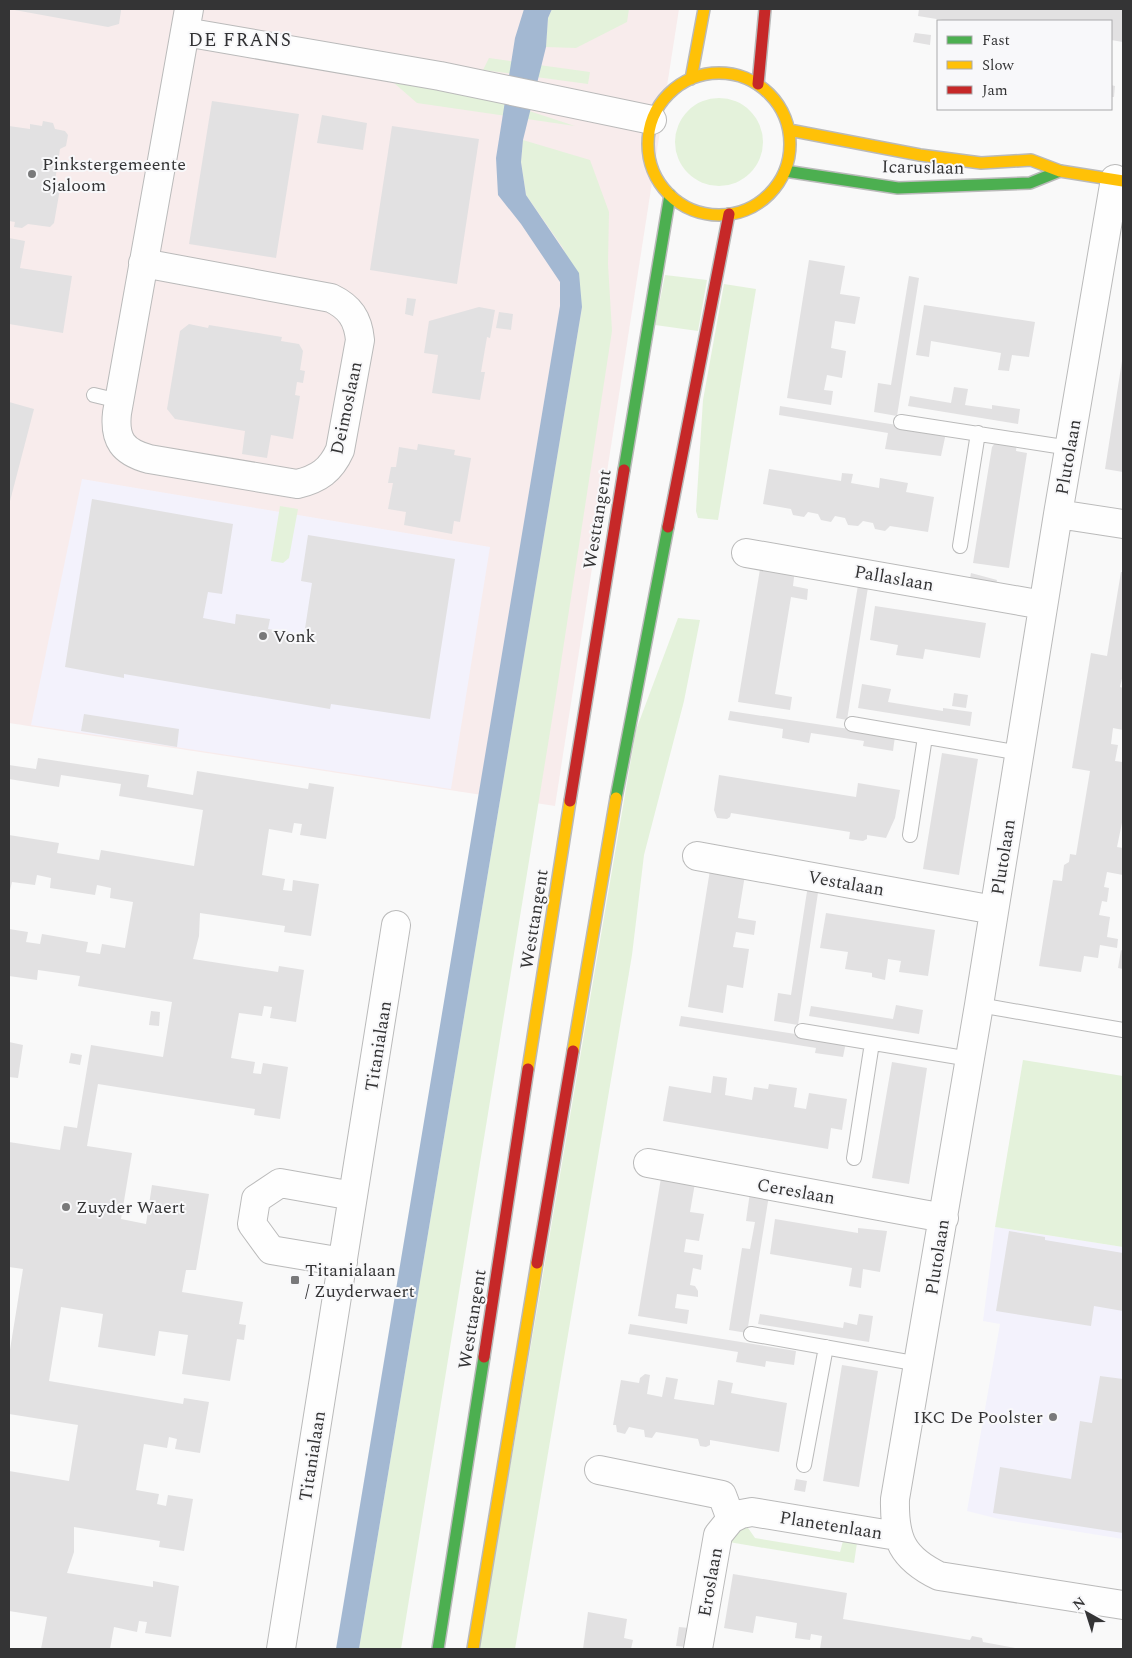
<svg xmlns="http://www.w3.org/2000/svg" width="1132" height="1658" viewBox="0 0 1132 1658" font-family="Spectral,serif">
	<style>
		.commercial { fill: #f8ecec }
		.education { fill: #f3f2fc }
		.green { fill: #e4f2db }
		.water { fill: #a3b8d2 }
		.building { fill: #e2e1e2 }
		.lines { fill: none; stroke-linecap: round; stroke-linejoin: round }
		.lane-casing { stroke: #bababa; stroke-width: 16 }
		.street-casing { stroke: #bababa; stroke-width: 30 }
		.fast-casing { stroke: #bababa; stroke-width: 14 }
		.slow-casing { stroke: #bababa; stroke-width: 14 }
		.jam-casing { stroke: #bababa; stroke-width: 14 }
		.lane { stroke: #fefefe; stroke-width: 14 }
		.street { stroke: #fefefe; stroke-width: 28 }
		.fast { stroke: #4caf50; stroke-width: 11 }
		.slow { stroke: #ffc107; stroke-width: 11 }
		.jam { stroke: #c62828; stroke-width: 11 }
		.poi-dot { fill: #79797a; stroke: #f8f8fa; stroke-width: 2 }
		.labels { text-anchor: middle; stroke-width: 4; stroke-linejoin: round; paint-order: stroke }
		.poi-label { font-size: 18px; fill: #343435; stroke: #f8f8fa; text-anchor: start }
		.street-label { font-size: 18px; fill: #343435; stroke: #f8f8fa }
		.neighbourhood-label { font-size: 19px; letter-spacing: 1px; fill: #313133; stroke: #f8f8fa }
	</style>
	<rect width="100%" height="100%" fill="#f9f9f9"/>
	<path class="commercial" d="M9,9H679L555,806L9,723Z"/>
	<path class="education" d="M82,479L490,547L451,789L31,725Z
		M995,1227L1123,1247V1539L999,1519L967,1511L1000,1324L983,1321Z"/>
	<path class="green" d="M552,9H629L627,22L576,48L546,47L548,18Z
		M489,58L590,72L588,84L483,70Z
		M394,83L490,98L575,126L417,103Z
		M675 142a44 44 0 1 1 88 0a44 44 0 1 1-88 0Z
		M523,140L590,160L609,212L608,264L612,331L556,695L401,1649H359L582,307L563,248L526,195L521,162Z
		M665,275L707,280L698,331L655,325Z
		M724,284L756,289L718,520L698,518L696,511L703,400Z
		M280,506L298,509L289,558L283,563L271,561Z
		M678,618L700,620L684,701L644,855L632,955L515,1649H479L636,730Z
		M1023,1060L1123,1076V1247L995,1227Z
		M746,1525L755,1538L840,1552L843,1541L857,1543L854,1563L729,1542L731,1534Z"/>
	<path class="water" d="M524,9H552L548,18L546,47L523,140L521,162L526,195L579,273L582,307L359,1649H336L560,306V282L521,224L498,195L496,158L515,38Z"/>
	<path class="building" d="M9,9H121V11L119,24L108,27Z
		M919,9H1117L1123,10V42L1111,40V21H949L918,16Z
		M915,33L931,35L930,45L913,42Z
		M1111,85L1115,86L1114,97H1111Z
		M212,101L299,114L276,258L189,244Z
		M322,115L367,123L363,150L317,143Z
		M43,121L53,123L55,129L65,131L68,135L66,146L60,149L55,181L60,189L54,223L50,227L28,224L22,228L14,227L15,222L9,221V126L30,129V124L42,126Z
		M392,126L479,139L457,284L370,270Z
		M9,238L25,241L20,268L72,276L63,333L9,324Z
		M809,260L845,266L840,294L860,297L855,324L835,321L831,348L846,351L842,378L827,375L824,390L833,391L831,405L787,398Z
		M909,276L919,278L897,416L874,412L878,383L891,385Z
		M407,298L416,299L413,316L405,314Z
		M924,305L1035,322L1029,357L1012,355L1009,371L998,370L1001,353L931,341L929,357L916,355Z
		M479,307L495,310L490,338L487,337L481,372H485L480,400L432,393L438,355L424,353L429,321Z
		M499,312L513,314L511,330L496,328Z
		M189,324L208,328L209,325L264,334L282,337L281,341L299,344L303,351L300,370L305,371L303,383L297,382L295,395L300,396L293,439L271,435L267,458L242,454L245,431L175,419L167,409L180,331Z
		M1122,361H1123V472L1105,469Z
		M954,387L968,389L965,405L992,409V405L1020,409L1018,424L908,406L910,396L951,403Z
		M9,402L34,409L9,505Z
		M780,406L946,433L941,456L885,449L888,433L779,415Z
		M998,439L1017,443L1016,451L1027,453L1009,568L973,563L992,447Z
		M418,444L455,450L454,455L471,458L460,522L454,521L452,534L404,525L406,512L388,509L393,483H388L391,467H396L399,447L417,450Z
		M769,469L841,481L842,473L853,474L851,483L879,488L880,478L908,483L906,492L934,497L928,532L890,526L885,531L875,529L873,523L863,521L858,526L848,525L845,518L835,516L831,522L821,520L818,514L808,512L804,517L793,515L791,509L763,504Z
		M92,499L233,524L222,594L208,592L203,618L235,624L236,614L270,619L268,629L304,635L312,583L301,581L308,535L455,559L430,719L331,704L330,709L124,674V678L65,667Z
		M761,563L795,569L793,586L808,589L807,600L791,597L775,694L792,697L790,710L738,702Z
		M1121,572H1123V674L1120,687L1123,688V730L1113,728L1111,744L1118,745L1115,761L1123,762V818L1117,847L1123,848V875L1107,872L1104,887L1109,888L1107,902L1102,901L1099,915L1110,917L1107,937L1118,939L1117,948L1100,945L1098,958L1084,956L1081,972L1039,966L1053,880L1062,881L1064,865L1069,862L1070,854L1076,855L1090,771L1072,768L1091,653L1107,656Z
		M971,573L997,580L995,589L969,584Z
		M859,579L869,581L847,720L836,718Z
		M875,606L986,623L980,658L925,649L923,659L896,655L898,645L870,640Z
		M862,684L891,689L888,702L943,711V708L972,712L970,726L858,708Z
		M954,693L968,695L966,708L952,706Z
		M730,711L895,736L893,751L863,746L864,741L811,733L809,743L782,738L783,729L728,720Z
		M84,714L179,729L177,747L81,731Z
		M942,753L978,759L959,875L923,869Z
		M38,758L149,775L147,787L193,795L197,771L308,789L309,783L334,787L326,839L300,835L302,824L294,823L292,833L269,829L262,875L285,879L283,890L292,891L293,880L319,884L311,936L284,932L285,926L200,913L199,936L193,959L278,972L279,966L304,970L296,1022L270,1018L272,1007L264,1006L262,1016L239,1013L231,1058L255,1062L253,1073L261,1074L263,1063L288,1067L280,1119L254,1115L255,1109L98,1084L87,1146L132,1153L121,1219L146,1224L152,1185L209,1194L196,1270H186L182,1292L243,1302L239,1324L246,1325L244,1340L237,1339L230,1381L182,1374L188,1335L159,1331L155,1356L98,1347L103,1314L61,1307L49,1381L183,1404L184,1398L209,1402L200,1453L175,1449L177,1439L169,1437L167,1448L144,1444L136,1490L159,1494L157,1504L166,1506L168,1495L193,1499L184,1551L159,1547L160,1541L74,1527V1552L67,1573L153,1587V1581L179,1586L171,1637L145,1633L147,1622L139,1621L137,1632L114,1627L110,1649H41L47,1617L9,1611V1471L69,1481L78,1425L9,1414V1356L23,1269L9,1267V1142L60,1150L64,1126L77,1128L91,1045L163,1057L172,1002L78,986L80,976L38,970L37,980L9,976V929L28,932L26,942L40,944L42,934L88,942L86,952L100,954L102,944L125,948L133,902L110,898L111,888L97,885L95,895L50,888L51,878L37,875L35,885L12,882L9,894V835L59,843L57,853L99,860L101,850L194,866L203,810L119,796L121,784L61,775L59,787L9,779V765L36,769Z
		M719,775L856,797L858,783L900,790L895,818L886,838L867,835V839L863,841L849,839L850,832L769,819L731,813L730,817L727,819L717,818L714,810Z
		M710,870L745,875L738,918L756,921L754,935L736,932L733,947L749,949L743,988L727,985L723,1013L688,1007Z
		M808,885L819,886L798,1025L774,1021L778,993L791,995Z
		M826,913L935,930L928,976L899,972L901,961L888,959L885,980L872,977V973L845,969L848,952L820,948Z
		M1121,950L1123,951V969L1118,968Z
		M896,1005L923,1010L919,1034L809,1016L811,1006L893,1019Z
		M151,1011L160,1012L159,1026L149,1025Z
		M681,1016L846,1042L843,1057L815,1053L816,1048L679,1026Z
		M9,1042L23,1045L18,1078L9,1077Z
		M71,1053L82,1055L80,1065L69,1063Z
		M892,1062L927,1068L909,1184L872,1178Z
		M713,1076L727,1078L725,1095L752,1100L754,1087L768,1089L769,1084L797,1088L794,1107L806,1109L809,1093L847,1099L842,1130L831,1128L828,1149L663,1121L669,1086L711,1093Z
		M661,1178L695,1183L690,1212L704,1214L699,1241L686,1239L684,1252L703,1255L701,1270L693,1268L690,1285L695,1286L698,1291V1297L677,1294L675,1308L689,1310L687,1324L638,1316Z
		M750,1192L769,1195L747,1333L729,1330L742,1248L750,1249L755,1222L746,1221Z
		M775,1219L858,1233V1228L887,1231L880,1272L863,1269L861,1288L849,1286L852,1268L770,1254Z
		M1009,1231L1045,1237V1240L1123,1253V1311L1094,1306L1091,1326L996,1311Z
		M760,1314L843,1328L844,1322L857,1325L859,1314L873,1316L869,1342L758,1324Z
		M630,1324L796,1351L794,1365L766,1361L765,1367L736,1362L738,1352L628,1334Z
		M842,1365L878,1371L859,1487L823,1481Z
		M645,1374L650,1375L647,1394L662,1397L666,1377L678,1379L674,1399L714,1405L718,1380L733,1383L731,1393L787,1403L779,1452L710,1440V1445L706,1447L700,1446L698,1439L656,1432L652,1438L645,1437L644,1430L629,1427L625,1434L617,1432L616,1425H613L621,1380L639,1383L640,1378Z
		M1100,1376L1123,1379V1533L993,1513L1000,1467L1071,1479L1080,1421L1092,1423Z
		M796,1479L807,1481L805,1492L794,1490Z
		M733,1574L847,1593L843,1619L970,1640L972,1636L982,1638L983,1642L1020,1649H820L822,1636L811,1634L810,1640L795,1638L797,1623L756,1616L753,1633L724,1628Z
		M588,1612L627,1619L624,1638L633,1640L631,1649H583Z
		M679,1627L689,1628L686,1647L676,1646Z"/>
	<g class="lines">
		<defs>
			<path id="lane" d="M94,395L119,401
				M901,422L1070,448
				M960,546L978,433
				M852,724L1020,753
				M910,835L925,737
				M979,1005L1123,1030
				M802,1031L970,1059
				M854,1158L872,1043
				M751,1334L919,1364
				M804,1465L826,1347"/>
			<path id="street" d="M185,32L440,76L652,120
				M1115,179L1058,514L979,1005L895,1499C894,1539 902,1558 939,1576L1123,1605
				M143,263L331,298C350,307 358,319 360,340L340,450C331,470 319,479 297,484L149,459C123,452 114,440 117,413L189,9
				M1058,514L1123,524
				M746,553L1043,605
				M697,856L994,910
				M648,1163L944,1218
				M343,1262L271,1250L252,1224L256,1199L280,1183L353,1196
				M599,1470L722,1495L731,1519
				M281,1649L396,925
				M698,1649L718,1535L731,1519L741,1514L752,1512L897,1536"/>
			<path id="fast" d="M785,171L898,188L1030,183L1060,171
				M624,470L670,195
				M616,798L668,527
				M438,1649L484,1357"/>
			<path id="slow" d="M648 144a71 71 0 1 1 142 0a71 71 0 1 1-142 0Z
				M691,79L704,9
				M789,130L920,155L981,163L1031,160L1060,171L1123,181
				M573,1051L616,798
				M528,1069L570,801
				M473,1649L537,1263"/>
			<path id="jam" d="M758,84L765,9
				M668,527L729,214
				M570,801L624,470
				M537,1263L573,1051
				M484,1357L528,1069"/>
		</defs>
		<use href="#lane" class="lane-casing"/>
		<use href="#street" class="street-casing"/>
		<use href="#fast" class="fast-casing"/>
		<use href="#slow" class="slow-casing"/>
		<use href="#jam" class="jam-casing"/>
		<use href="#lane" class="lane"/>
		<use href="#street" class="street"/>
		<use href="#fast" class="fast"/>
		<use href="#slow" class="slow"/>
		<use href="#jam" class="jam"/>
	</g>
	<g class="poi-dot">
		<circle cx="32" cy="174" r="5"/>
		<circle cx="263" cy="636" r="5"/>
		<circle cx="66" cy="1207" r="5"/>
		<rect x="290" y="1275" width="10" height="10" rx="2.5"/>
		<circle cx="1053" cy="1417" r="5"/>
	</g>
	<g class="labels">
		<g class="poi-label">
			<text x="42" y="170">Pinkstergemeente<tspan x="42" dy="21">Sjaloom</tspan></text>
			<text x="273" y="642">Vonk</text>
			<text x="76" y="1213">Zuyder Waert</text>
			<text x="305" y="1276">Titanialaan<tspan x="305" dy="21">/ Zuyderwaert</tspan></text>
			<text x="1043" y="1423" text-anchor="end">IKC De Poolster</text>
		</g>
		<g class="street-label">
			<text transform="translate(923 167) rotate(1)" y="6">Icaruslaan</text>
			<text transform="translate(346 408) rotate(-78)" y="6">Deimoslaan</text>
			<text transform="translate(1068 457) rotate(-80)" y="6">Plutolaan</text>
			<text transform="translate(597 519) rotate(-81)" y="6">Westtangent</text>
			<text transform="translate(894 578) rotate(10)" y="6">Pallaslaan</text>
			<text transform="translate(1003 857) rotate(-81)" y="6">Plutolaan</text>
			<text transform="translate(846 883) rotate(10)" y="6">Vestalaan</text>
			<text transform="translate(534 919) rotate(-81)" y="6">Westtangent</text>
			<text transform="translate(378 1046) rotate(-81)" y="6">Titanialaan</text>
			<text transform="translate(796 1191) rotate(10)" y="6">Cereslaan</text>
			<text transform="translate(937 1257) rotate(-81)" y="6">Plutolaan</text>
			<text transform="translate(472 1319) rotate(-81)" y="6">Westtangent</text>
			<text transform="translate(312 1456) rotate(-81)" y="6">Titanialaan</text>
			<text transform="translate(831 1525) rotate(9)" y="6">Planetenlaan</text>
			<text transform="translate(710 1582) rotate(-80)" y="6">Eroslaan</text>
		</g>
		<g class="neighbourhood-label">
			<text x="240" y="46">DE FRANS</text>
		</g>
	</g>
	<rect width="1132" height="1658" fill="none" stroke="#343435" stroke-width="20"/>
	<rect x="937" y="20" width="175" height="90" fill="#f8f8fa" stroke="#aaaaab"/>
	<rect x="947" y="36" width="25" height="8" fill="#4caf50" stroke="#aaaaab"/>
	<text x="982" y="45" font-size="15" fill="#343435">Fast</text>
	<rect x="947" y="61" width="25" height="8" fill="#ffc107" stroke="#aaaaab"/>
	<text x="982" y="70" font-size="15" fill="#343435">Slow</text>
	<rect x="947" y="86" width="25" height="8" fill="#c62828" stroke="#aaaaab"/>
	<text x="982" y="95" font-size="15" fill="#343435">Jam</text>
	<g transform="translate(1087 1613) rotate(321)" stroke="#f8f8fa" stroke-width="4" paint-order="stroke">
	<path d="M0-4L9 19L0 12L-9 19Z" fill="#343435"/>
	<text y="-8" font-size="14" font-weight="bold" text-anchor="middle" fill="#343435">N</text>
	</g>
</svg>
